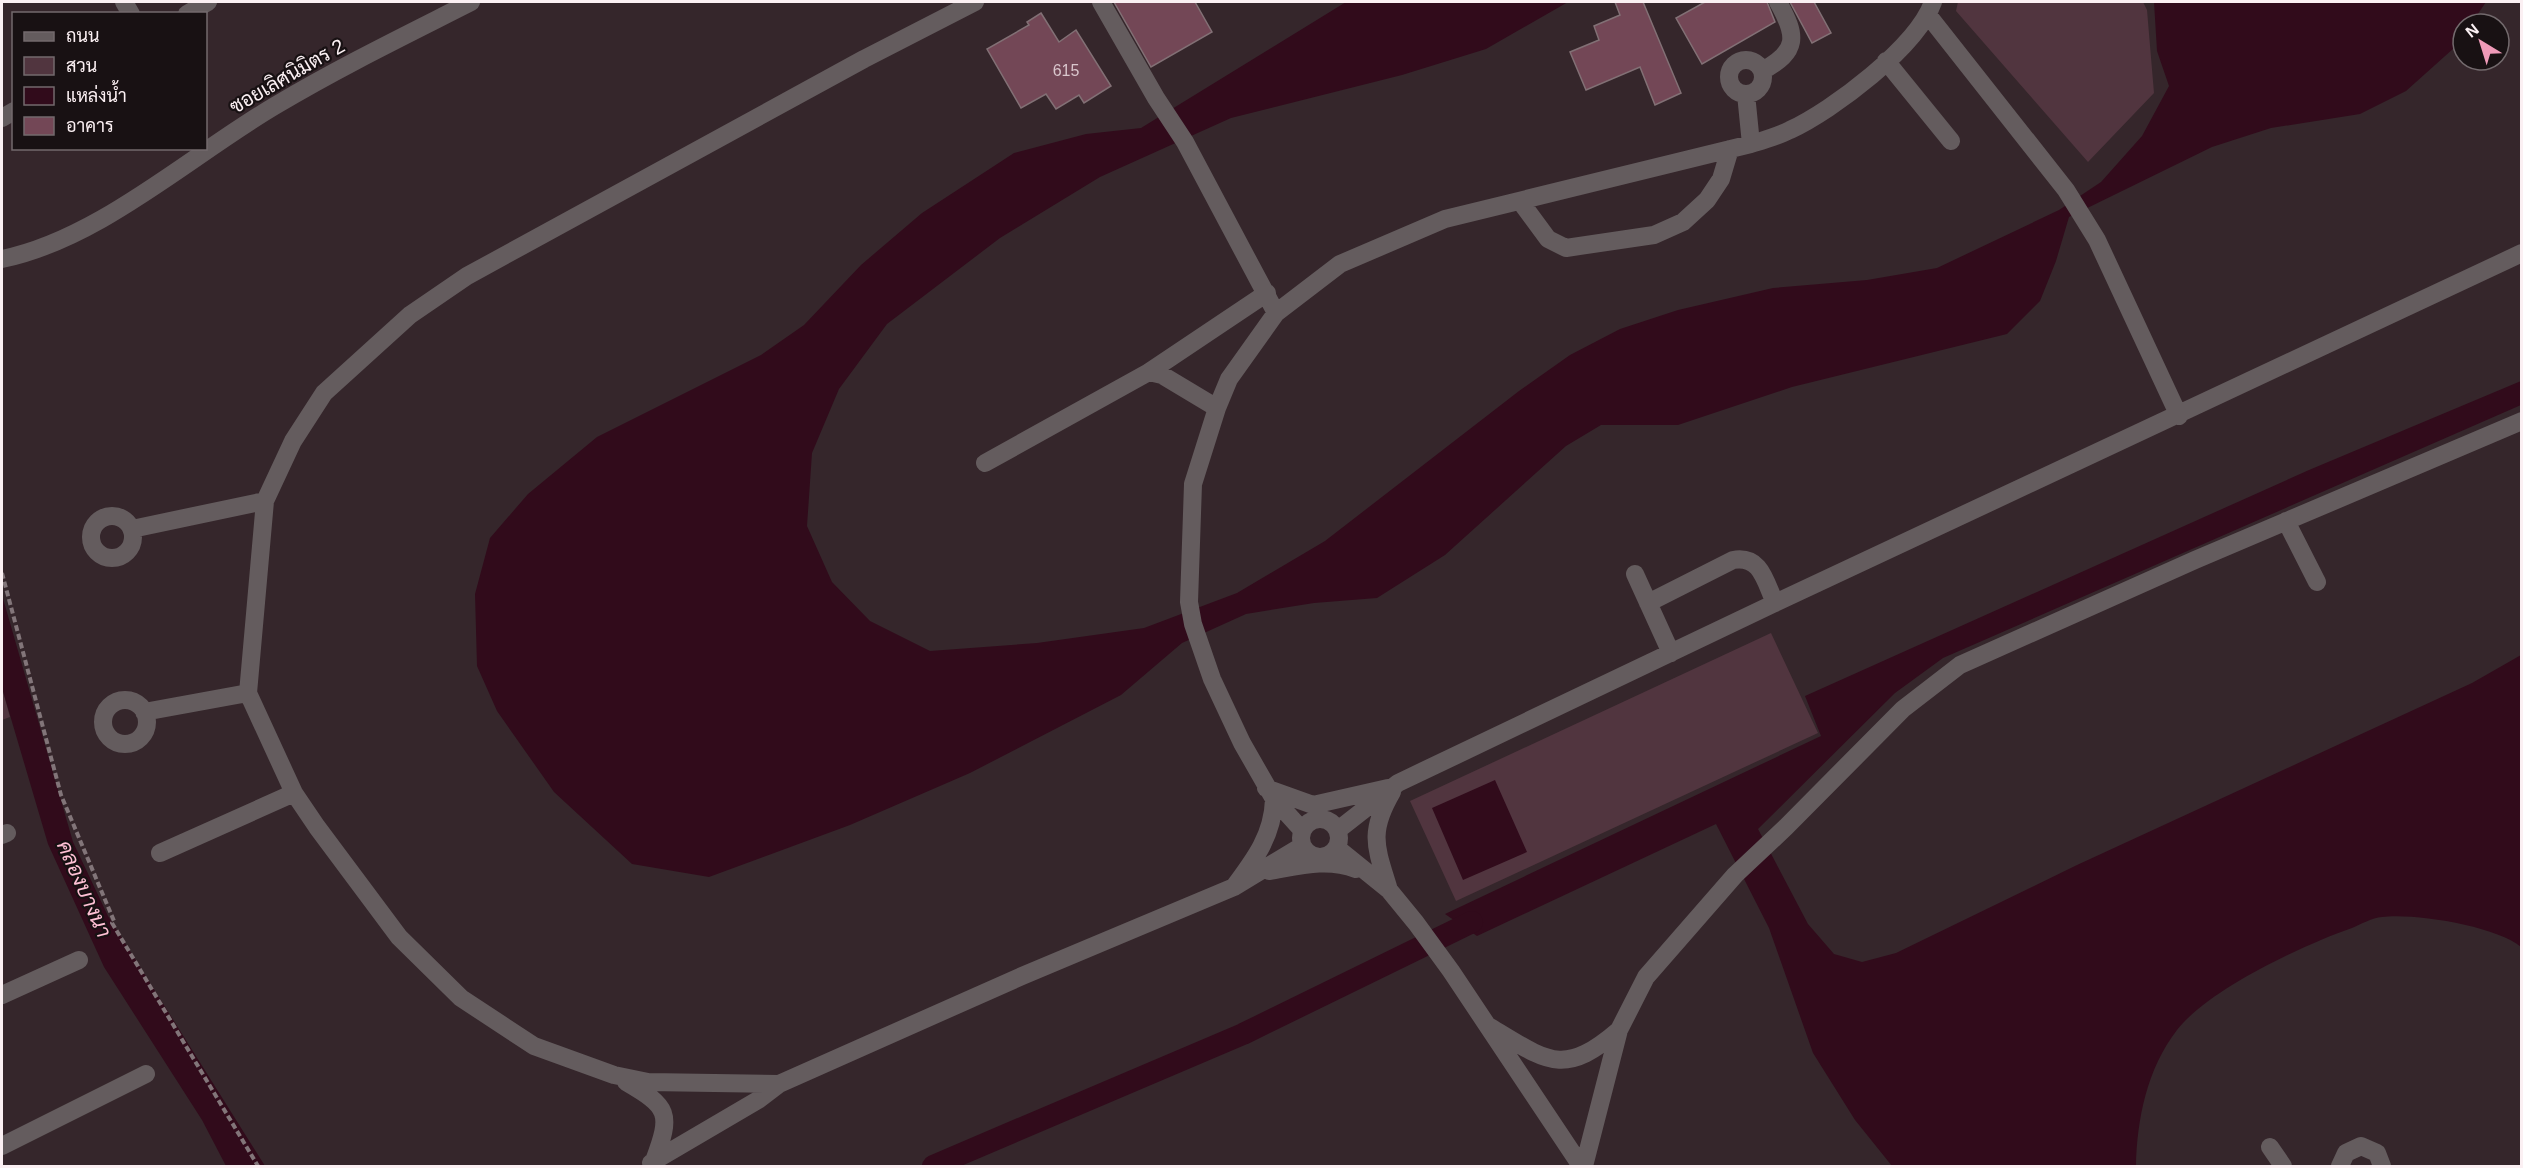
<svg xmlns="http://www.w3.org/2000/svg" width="2523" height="1168" viewBox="0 0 2523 1168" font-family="Helvetica,Sarabun,sans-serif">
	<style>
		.green { fill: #51353f }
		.water { fill: #310b1b }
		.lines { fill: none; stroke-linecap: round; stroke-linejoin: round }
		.canal { stroke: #310b1b; stroke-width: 22 }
		.building { fill: #734756; stroke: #827075; stroke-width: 1.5 }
		.path { stroke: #827579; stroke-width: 4; stroke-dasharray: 6 3; stroke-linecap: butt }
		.minor { stroke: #645c5e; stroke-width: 18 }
		.labels { text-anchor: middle; stroke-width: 4.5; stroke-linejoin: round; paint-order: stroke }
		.number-label { font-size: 16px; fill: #d9c6cc }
		.street-label { font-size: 20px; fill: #fbf0f3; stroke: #181113 }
		.water-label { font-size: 21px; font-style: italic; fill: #ffc1d5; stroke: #181113 }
	</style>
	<rect width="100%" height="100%" fill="#35262b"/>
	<path class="green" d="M1958,2H2143L2147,10L2154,93L2088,162L1956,11Z
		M1771,633L1818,733L1456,901L1410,801Z
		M2,688L10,717L2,720Z"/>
	<path class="water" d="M1346,2H1568L1486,49L1402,75L1231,118L1100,177L1000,238L887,324L839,389L812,453L807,526L832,582L870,621L930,651L1037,643L1144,628L1237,593L1325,541L1519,391L1570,355L1620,329L1678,310L1773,288L1867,280L1937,268L2059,210L2101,182L2142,136L2169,86L2157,51L2154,2H2486L2471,24H2463V36L2454,48L2406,91L2360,114L2271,128L2212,147L2069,217L2056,261L2040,301L2007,334L1792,387L1678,425H1601L1566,446L1445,555L1377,598L1314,603L1246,614L1182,643L1121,695L970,773L850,825L709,877L632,864L554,792L497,711L477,666L475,594L490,538L528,494L597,437L761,355L804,325L861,265L922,213L1014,153L1086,134L1141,128Z
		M2521,381V405L1943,658L1895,693L1758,829L1808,924L1834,954L1862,962L1896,953L2077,865L2472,683L2521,655V947C2496,926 2415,913 2382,917C2372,918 2361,924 2352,928C2303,945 2209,989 2177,1030C2147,1069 2137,1119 2136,1166H1892L1855,1120L1813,1053L1769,928L1716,824L1477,936L1445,914L1821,736L1805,696L2309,470Z
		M2,595L73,842L108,916L265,1166H226L202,1120L104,967L48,844L2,688Z
		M1495,780L1527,852L1463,880L1432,808Z"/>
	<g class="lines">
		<path class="canal" d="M933,1166L1243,1034L1472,922"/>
	</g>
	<path class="building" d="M1114,2H1195L1212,32L1151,67Z
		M1615,2H1643L1681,93L1655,105L1640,67L1586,90L1570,52L1599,40L1594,26L1620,15Z
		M1705,2H1767L1775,22L1702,64L1676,18Z
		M1790,2H1814L1831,33L1812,43Z
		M1041,13L1059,42L1076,30L1111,86L1084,103L1079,95L1056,109L1046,94L1021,108L987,49L1029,25L1027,22Z"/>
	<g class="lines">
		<path class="path" d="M2,573L61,795L114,921L112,923L258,1166"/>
		<path class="minor" d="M124,2L131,14
			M1101,2L1156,98L1185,142L1276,313
			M187,14L208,2
			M1928,15L2066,190L2097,240L2179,416
			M1729 77a17 17 0 1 1 34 0a17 17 0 1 1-34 0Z
			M1886,61L1951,141
			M1762,71C1799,51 1797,36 1778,2
			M1746,94L1751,144
			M2,118L14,111
			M1520,201L1548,239L1566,248L1654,235L1683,222L1707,200L1721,179L1730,149
			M2,259C100,239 192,154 278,104C340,67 406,35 471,2
			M1149,372L1162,375L1217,408
			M985,463L1149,372L1267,293
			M91 537a21 21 0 1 1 42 0a21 21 0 1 1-42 0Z
			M2286,521L2317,582
			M132,529L265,501
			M1635,574L1671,653
			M1648,603L1733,560C1761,555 1765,581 1775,603
			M103 722a22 22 0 1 1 44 0a22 22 0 1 1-44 0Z
			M144,712L248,693
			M1266,788L1313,805L1388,788
			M1274,799L1302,830
			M1301 838a19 19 0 1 1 38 0a19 19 0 1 1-38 0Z
			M1338,830L1398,783L1775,603L2522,253
			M2,835L7,833
			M1337,848L1389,890L1416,923L1451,971L1581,1166
			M160,853L294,793
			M1269,871C1299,866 1327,858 1356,869
			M1234,887C1255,859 1273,835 1274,799L1242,743L1212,679L1193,624L1189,602L1193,484L1217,408L1229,379L1276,313L1340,264L1445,219L1751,144C1764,140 1778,136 1790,130C1833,110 1917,47 1933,2
			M1389,890C1376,847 1368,833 1392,792
			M2,995L79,960
			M1490,1027C1547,1061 1563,1078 1619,1030
			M626,1082C669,1107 672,1113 654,1161L651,1163
			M779,1084L648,1082L614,1075L534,1046L461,998L399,937L317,827L294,793L248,693L265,501L293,441L324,393L410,315L467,276L864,59L975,2
			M2,1146L146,1074
			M2270,1147L2283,1166
			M654,1161L758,1100L779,1084L1022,976L1234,887L1302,846
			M1584,1166L1619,1030L1646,977L1735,875L1786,827L1903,709L1960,665L2195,560L2522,421
			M2340,1166L2346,1153L2361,1146L2377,1153L2382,1166"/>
	</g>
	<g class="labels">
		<g class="number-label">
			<text x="1066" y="76">615</text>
		</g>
		<g class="street-label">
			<text transform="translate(287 76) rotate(-30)" y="7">ซอยเลิศนิมิตร 2</text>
		</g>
		<g class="water-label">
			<text transform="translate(84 889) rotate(66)" y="7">คลองบางนา</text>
		</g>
	</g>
	<rect width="2523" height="1168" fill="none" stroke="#fbf0f3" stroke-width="6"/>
	<rect x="12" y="12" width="195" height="138" fill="#181113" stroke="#736a6d" stroke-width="1.5"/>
	<rect x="24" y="32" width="30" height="9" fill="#645c5e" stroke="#736a6d" stroke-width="1.5"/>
	<text x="66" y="42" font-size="18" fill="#fbf0f3">ถนน</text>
	<rect x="24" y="57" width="30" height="18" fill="#51353f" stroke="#736a6d" stroke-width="1.5"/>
	<text x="66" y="72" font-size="18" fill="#fbf0f3">สวน</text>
	<rect x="24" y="87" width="30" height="18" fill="#310b1b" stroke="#736a6d" stroke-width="1.5"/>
	<text x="66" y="102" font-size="18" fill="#fbf0f3">แหล่งน้ำ</text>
	<rect x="24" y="117" width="30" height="18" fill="#734756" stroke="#736a6d" stroke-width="1.5"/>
	<text x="66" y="132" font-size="18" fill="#fbf0f3">อาคาร</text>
	<g transform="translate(2481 42) rotate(322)"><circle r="28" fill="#181113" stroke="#736a6d" stroke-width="1.5"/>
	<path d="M0-4.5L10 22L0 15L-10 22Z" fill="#ef9ab8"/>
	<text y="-9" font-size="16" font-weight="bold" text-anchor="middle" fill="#fbf0f3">N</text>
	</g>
</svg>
